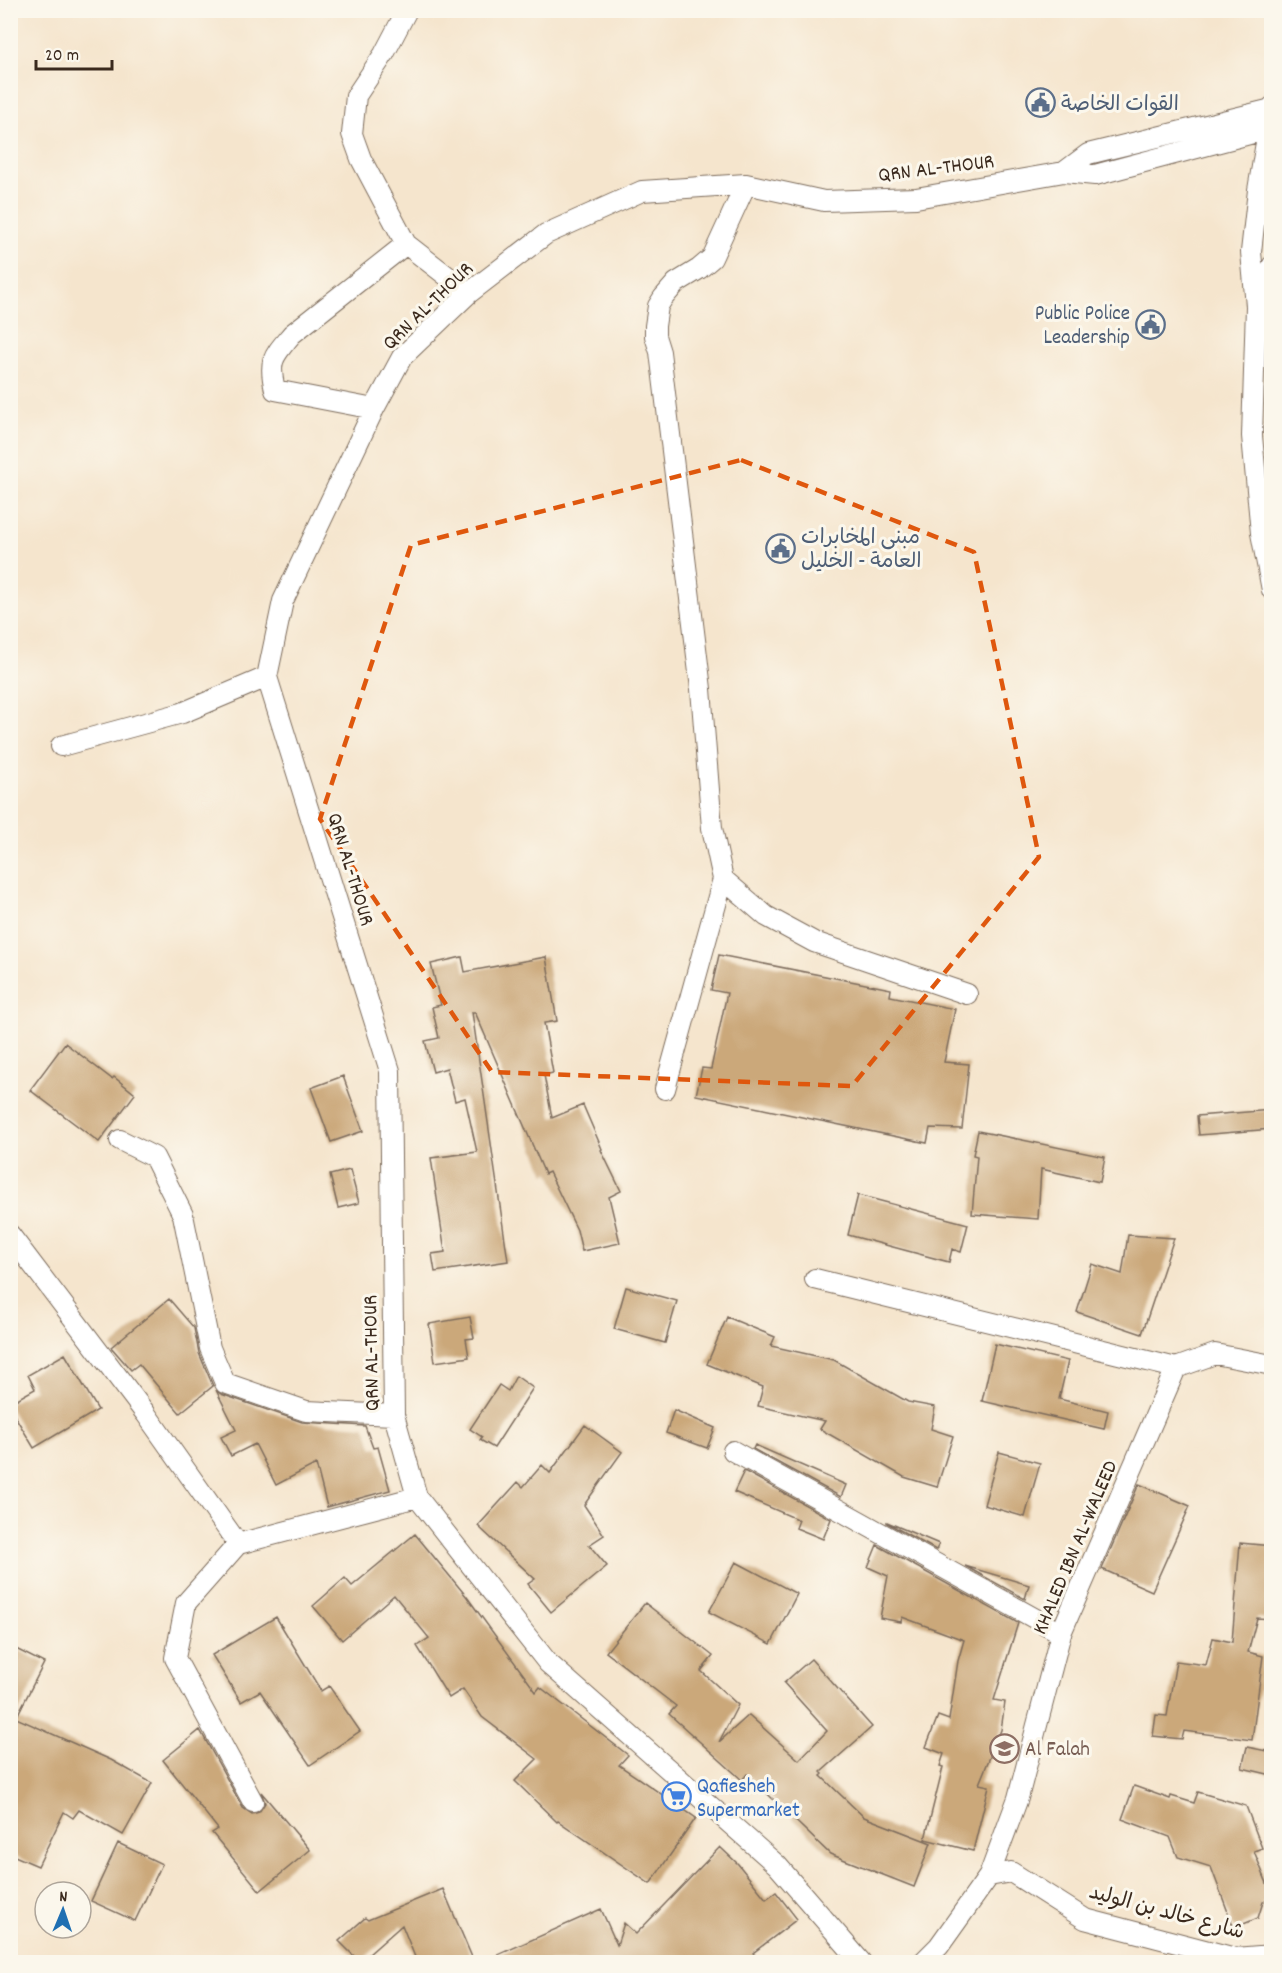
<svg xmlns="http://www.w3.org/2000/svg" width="1282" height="1973" viewBox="0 0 1282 1973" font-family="Dekko,'Playpen Sans Arabic',sans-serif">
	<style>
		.building { fill: #cba87a }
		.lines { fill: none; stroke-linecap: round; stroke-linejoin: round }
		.minor-casing { stroke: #7c6b5b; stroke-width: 22 }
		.minor { stroke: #fff; stroke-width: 20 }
		.marked { fill: none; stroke: #df570d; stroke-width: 4.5; stroke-dasharray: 12 8; stroke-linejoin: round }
		.labels { text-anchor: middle; stroke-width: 6; stroke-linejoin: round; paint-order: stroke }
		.service-label { font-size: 21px; fill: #4e5e75; stroke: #fbf7ec; text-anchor: start }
		.street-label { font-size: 21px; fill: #3b2a1e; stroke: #fbf7ec }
		.education-label { font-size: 21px; fill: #785e54; stroke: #fbf7ec; text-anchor: start }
		.shop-label { font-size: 21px; fill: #366cbe; stroke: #fbf7ec; text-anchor: start }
	</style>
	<rect width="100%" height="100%" fill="#fbf7ec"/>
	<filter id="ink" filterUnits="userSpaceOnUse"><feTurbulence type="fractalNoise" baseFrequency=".0167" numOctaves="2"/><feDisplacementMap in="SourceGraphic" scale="12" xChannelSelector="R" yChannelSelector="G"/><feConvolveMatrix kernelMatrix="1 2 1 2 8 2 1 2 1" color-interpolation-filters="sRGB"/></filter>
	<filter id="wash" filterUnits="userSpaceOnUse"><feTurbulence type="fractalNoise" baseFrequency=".008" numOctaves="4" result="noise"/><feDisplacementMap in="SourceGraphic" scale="24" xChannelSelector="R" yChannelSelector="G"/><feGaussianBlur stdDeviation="1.35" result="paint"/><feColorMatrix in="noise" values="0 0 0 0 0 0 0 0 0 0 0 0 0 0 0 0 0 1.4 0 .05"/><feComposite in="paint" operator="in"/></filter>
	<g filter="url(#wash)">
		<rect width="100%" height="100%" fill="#f5e5cd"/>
		<g id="blocks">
			<path class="building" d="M719,955L891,989L890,996L955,1009L944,1062L969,1064L962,1129L930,1128L927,1143L696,1095L702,1068L711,1069L727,993L711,990Z
				M462,957L465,972L546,957L557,1021L544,1023L553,1073L544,1075L552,1118L583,1105L602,1149L601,1150L621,1191L609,1197L620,1243L582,1251L577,1230L549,1172L545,1174L475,1012H472L508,1261L435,1272L432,1254L445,1252L431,1158L477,1152L465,1098L455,1101L447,1068L433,1072L425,1041L439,1038L432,1007L441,1005L431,964Z
				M65,1043L112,1079L114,1077L135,1094L99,1142L30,1090Z
				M343,1076L363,1131L331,1142L311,1088Z
				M1272,1110V1129L1199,1135L1197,1116Z
				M978,1131L1105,1157L1100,1182L1041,1169L1038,1219L972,1214L977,1156L973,1155Z
				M350,1170L359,1203L338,1208L330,1175Z
				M858,1195L968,1224L961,1252L952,1249L949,1262L848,1235Z
				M1128,1235L1174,1238L1142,1334L1077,1312L1092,1264L1122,1274Z
				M626,1287L677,1301L665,1343L614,1329Z
				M169,1299L194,1328L199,1353L213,1386L180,1413L139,1364L131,1370L111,1347Z
				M470,1317L474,1338L466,1339L469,1357L435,1362L429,1324Z
				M727,1317L775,1337L771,1346L834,1360L908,1402L935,1407L931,1429L953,1436L937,1487L904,1477L820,1429L825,1421L758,1406L763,1387L707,1364Z
				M995,1344L1068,1361L1059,1399L1108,1411L1104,1429L982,1401Z
				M65,1354L98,1410L34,1448L10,1408V1403L35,1389L28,1375Z
				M516,1376L533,1388L494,1448L480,1440L482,1437L470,1429L499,1385L508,1391Z
				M216,1390L221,1394L302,1422L365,1426L373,1448L378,1447L390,1490L327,1507L316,1464L276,1485L255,1444L231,1456L221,1437L236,1430Z
				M674,1410L715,1428L707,1448L666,1433Z
				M585,1425L622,1452L584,1505L604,1535L589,1545L607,1566L551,1612L528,1584L535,1579L478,1526L518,1482L523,1487L542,1465L550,1473Z
				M755,1445L846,1485L841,1497L753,1449Z
				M999,1452L1040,1463L1025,1517L984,1505Z
				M744,1471L831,1519L823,1539L796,1528L799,1520L734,1492Z
				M1139,1484L1190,1506L1152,1591L1102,1569Z
				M887,1522L939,1544L936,1550L887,1523Z
				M415,1534L467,1597L536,1692L540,1687L628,1755L619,1765L696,1818L650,1884L558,1821L557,1822L515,1781L537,1759L482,1717L463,1689L449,1698L417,1646L429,1638L394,1595L342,1640L313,1606L345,1578L352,1586Z
				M1240,1543L1272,1546V1619L1257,1618L1248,1652L1263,1656L1252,1740L1184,1731L1182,1739L1153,1736L1156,1715L1167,1716L1176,1661L1206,1665L1213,1638L1232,1642Z
				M877,1545L1018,1623L994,1700L1005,1702L1001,1730L979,1784L989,1786L973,1851L925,1839L943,1767L940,1766L944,1754L926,1747L938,1716L949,1720L958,1661L964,1640L902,1617L901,1622L880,1618L888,1576L868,1567Z
				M736,1562L797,1594L771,1644L709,1612Z
				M965,1566L1029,1585L1025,1599Z
				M645,1603L713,1656L701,1671L738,1705L719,1742L749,1715L799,1760L827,1731L784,1683L811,1659L872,1727L821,1772L823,1774L821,1776L864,1817L931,1843L914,1887L830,1854L747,1774L742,1780L669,1714L676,1706L606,1652Z
				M276,1617L321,1691L329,1686L360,1731L310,1765L260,1691L241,1702L212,1655Z
				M10,1646L44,1663L16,1718L111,1760L152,1783L123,1835L79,1810L73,1818L64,1812L38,1866L10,1854Z
				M200,1730L243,1808L252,1814L259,1812L265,1803L261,1792L310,1850L260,1891L212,1833L218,1829L163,1760Z
				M1247,1747L1272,1752V1775L1242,1768Z
				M1134,1786L1170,1799L1171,1796L1194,1803L1198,1792L1246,1806L1262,1848L1254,1851L1272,1896V1899L1263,1902L1258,1918L1234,1928L1211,1867L1178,1857L1170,1837L1122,1819Z
				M118,1843L162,1864L135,1921L91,1901Z
				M720,1847L738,1864L766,1899L776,1892L797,1919L753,1953L760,1962H482L601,1909L617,1945L624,1923L636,1934Z
				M443,1889L474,1962H417L402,1925L360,1962L339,1941L365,1918L368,1920Z"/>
		</g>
	</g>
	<g filter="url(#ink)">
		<use href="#blocks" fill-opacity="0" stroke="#7c6b5b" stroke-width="1.5"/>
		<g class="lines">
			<defs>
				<path id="minor" d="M407,10L384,54L356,96L352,134L361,159L406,244L469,293
					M1272,107L1258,190L1251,252L1256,306L1252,436L1261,533L1272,590
					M1064,172L1088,154L1272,109
					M1258,300L1272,266
					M374,409L275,390C268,360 273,357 292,334L406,244
					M61,746L182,713L267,677
					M723,879L766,916L814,942L967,994
					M665,1089L723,879L712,828L701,689L660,352L655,336V326L658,306L663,298L676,283L699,269L712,258L746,184
					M120,1140L154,1157L183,1215L210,1348L225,1383L306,1411L394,1415
					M10,1235L146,1414L238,1544
					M815,1279L1176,1368
					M733,1451L1061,1633
					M253,1802L175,1658L186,1603L238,1544L417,1497
					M989,1876L1011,1872L1085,1919L1235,1958L1272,1955
					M861,1962L777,1865L548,1663L417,1497L394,1415L390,1071L267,677L283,601L374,409L402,357L469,293L546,234L642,191L746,184L824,201L916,198L1064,172L1095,175L1268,129L1272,126
					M923,1962L939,1946L989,1876L1018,1798L1061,1633L1176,1368L1215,1354L1272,1365"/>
			</defs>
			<use href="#minor" class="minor-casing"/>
			<use href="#minor" class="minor"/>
		</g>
	</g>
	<path class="marked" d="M741,460L974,552L1039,857L852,1086L492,1072L320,819L411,545Z"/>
	<defs>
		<symbol id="civic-ring" viewBox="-11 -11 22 22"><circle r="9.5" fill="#fbf7ec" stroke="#5c6f8a" stroke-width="1.5"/><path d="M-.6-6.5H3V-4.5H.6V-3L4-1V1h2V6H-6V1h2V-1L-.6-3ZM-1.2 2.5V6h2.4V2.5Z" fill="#5c6f8a"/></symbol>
		<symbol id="school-ring" viewBox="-11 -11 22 22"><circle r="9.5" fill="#fbf7ec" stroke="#8d6e63" stroke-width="1.5"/><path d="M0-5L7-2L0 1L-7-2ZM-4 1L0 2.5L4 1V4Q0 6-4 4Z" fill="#8d6e63"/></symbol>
		<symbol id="supermarket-ring" viewBox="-11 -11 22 22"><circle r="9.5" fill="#fbf7ec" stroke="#3f7fe0" stroke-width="1.5"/><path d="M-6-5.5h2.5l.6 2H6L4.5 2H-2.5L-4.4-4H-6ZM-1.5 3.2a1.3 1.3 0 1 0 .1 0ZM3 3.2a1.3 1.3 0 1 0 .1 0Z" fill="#3f7fe0"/></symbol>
	</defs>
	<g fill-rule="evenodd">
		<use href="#civic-ring" x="1024" y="86" width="33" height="33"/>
		<use href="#civic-ring" x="1134" y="308" width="33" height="33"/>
		<use href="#civic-ring" x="764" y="532" width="33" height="33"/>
		<use href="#school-ring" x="988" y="1732" width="33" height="33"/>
		<use href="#supermarket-ring" x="660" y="1780" width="33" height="33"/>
	</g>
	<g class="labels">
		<g class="service-label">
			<text x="1061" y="110">القوات الخاصة</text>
			<text x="1130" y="319" text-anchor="end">Public Police<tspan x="1130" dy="24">Leadership</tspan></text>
			<text x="801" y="543">مبنى المخابرات<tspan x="801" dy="24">العامة - الخليل</tspan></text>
		</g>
		<g class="street-label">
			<text transform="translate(936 167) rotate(-7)" y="7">QRN AL-THOUR</text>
			<text transform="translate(427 305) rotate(-44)" y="7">QRN AL-THOUR</text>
			<text transform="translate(352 869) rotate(73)" y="7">QRN AL-THOUR</text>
			<text transform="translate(370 1353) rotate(-91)" y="7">QRN AL-THOUR</text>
			<text transform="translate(1074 1547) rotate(-67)" y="7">KHALED IBN AL-WALEED</text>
			<text transform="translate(1167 1911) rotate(15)" y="7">شارع خالد بن الوليد</text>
		</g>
		<g class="education-label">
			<text x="1025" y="1755">Al Falah</text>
		</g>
		<g class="shop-label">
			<text x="697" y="1792">Qafiesheh<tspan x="697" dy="24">Supermarket</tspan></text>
		</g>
	</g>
	<rect width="1282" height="1973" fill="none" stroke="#fbf7ec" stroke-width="36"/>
	<g transform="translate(63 1910) rotate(2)"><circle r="28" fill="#fbf7ec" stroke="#aea59a" stroke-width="1.5"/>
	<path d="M0-4.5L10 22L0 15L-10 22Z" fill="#1f6fb2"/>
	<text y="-9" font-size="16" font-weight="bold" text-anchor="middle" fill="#3b2a1e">N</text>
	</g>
	<path d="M36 60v9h76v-9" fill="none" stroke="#3b2a1e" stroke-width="3"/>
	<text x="45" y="60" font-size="18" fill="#3b2a1e" stroke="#fbf7ec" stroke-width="4.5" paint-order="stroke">20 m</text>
</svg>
